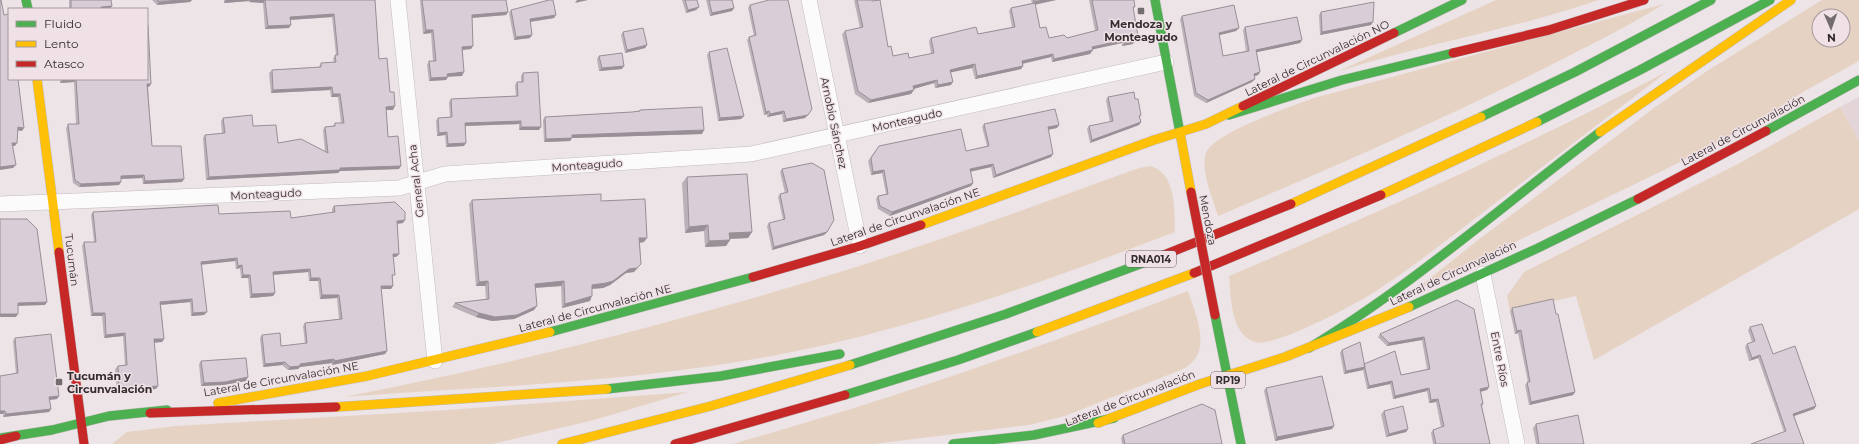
<svg xmlns="http://www.w3.org/2000/svg" width="1859" height="444" viewBox="0 0 1859 444" font-family="Montserrat,sans-serif">
	<style>
		.built { fill: #e3d4d8 }
		.green { fill: #e6d2c3; fill-rule: evenodd }
		.lines { fill: none; stroke-linecap: round; stroke-linejoin: round }
		.street-casing { stroke: #c2bbbd; stroke-width: 16 }
		.fast-casing { stroke: #c2bbbd; stroke-width: 10 }
		.slow-casing { stroke: #c2bbbd; stroke-width: 10 }
		.jam-casing { stroke: #c2bbbd; stroke-width: 10 }
		.street { stroke: #fcfbfb; stroke-width: 15 }
		.fast { stroke: #4caf50; stroke-width: 9 }
		.slow { stroke: #ffc107; stroke-width: 9 }
		.jam { stroke: #c62828; stroke-width: 9 }
		.jam-bridge-casing { stroke: #bdaaa8; stroke-width: 10; stroke-linecap: butt }
		.jam-bridge { stroke: #c62828; stroke-width: 9 }
		.wall { fill: #bbb1b9 }
		.shaded-wall { fill: #989096 }
		.building { fill: #d9ced7; stroke: #989096 }
		.poi-dot { fill: #736d6f; stroke: #efe1e5; stroke-width: 1.5 }
		.labels { text-anchor: middle; stroke-width: 3; stroke-linejoin: round; paint-order: stroke }
		.shield { fill: #efe1e5; stroke: #6b6366; stroke-width: 1 }
		.shield-label { font-size: 10px; font-weight: bold; fill: #322d2f }
		.poi-label { font-size: 11px; font-weight: bold; fill: #322d2f; stroke: #efe1e5 }
		.street-label { font-size: 11px; fill: #322d2f; stroke: #efe1e5 }
	</style>
	<rect width="100%" height="100%" fill="#ece4e6"/>
	<path class="built" d="M1859,97V141L1840,107Z"/>
	<path class="green" d="M1496,0H1599C1514,29 1425,44 1339,71Z
		M1822,0H1859V61L1803,92L1751,125L1670,167L1414,291L1482,237L1654,108L1707,71ZM1819,16H1843V40H1819Z
		M1664,4C1622,30 1578,51 1533,74C1430,125 1324,171 1218,216C1213,199 1200,170 1206,153C1213,133 1292,106 1314,98Z
		M1668,71C1609,116 1550,161 1490,207C1453,235 1416,265 1376,291C1358,303 1274,348 1255,342C1230,334 1231,296 1229,276C1378,213 1525,147 1668,71Z
		M1840,107L1859,141V209L1594,360L1576,296L1510,311L1507,296L1524,272L1736,165Z
		M1151,166C1177,175 1174,210 1175,232C1036,285 896,335 749,360C616,383 479,387 344,397C517,363 688,320 856,267C951,237 1045,202 1139,168Z
		M1188,291C1196,316 1214,353 1183,369L1065,416L1029,425L873,444H732C887,401 1038,348 1188,291Z
		M688,392L594,420L492,444H112L127,432L176,426L448,410Z"/>
	<g class="lines">
		<defs>
			<path id="street" d="M398,0L435,361
				M809,0L860,246
				M0,204L399,188L445,174L751,154L1166,62
				M1483,274L1517,444"/>
			<path id="fast" d="M26,0L28,9
				M1155,0L1180,133
				M1394,33L1462,0
				M1229,115L1342,80L1453,53
				M1481,117L1575,72L1711,0
				M1537,122L1640,70L1770,0
				M1766,131L1859,80
				M1409,307L1538,248L1638,199
				M1215,315L1241,444
				M550,332L753,277
				M1309,348C1413,285 1503,205 1600,132
				M850,365L1006,314L1159,257
				M607,389L721,376L840,354
				M845,395L958,360L1037,332
				M0,438L52,430L109,416L167,410
				M953,444L1034,435L1114,418"/>
			<path id="slow" d="M37,79L59,252
				M1600,132L1791,0
				M1180,133L1191,192
				M1381,195L1537,122
				M1291,204L1481,117
				M921,225L1154,140L1206,124L1243,106
				M1037,332L1194,273
				M218,403L367,376L550,332
				M336,407L607,389
				M1098,423L1200,384L1285,357L1409,307
				M562,444L711,406L850,365"/>
			<path id="jam" d="M1453,53L1549,30L1644,0
				M1243,106L1394,33
				M1638,199L1766,131
				M59,252L84,444
				M1159,257L1291,204
				M1194,273L1381,195
				M753,277L860,246L921,225
				M150,413L336,407
				M0,440L16,436
				M675,444L845,395"/>
		</defs>
		<use href="#street" class="street-casing"/>
		<use href="#fast" class="fast-casing"/>
		<use href="#slow" class="slow-casing"/>
		<use href="#jam" class="jam-casing"/>
		<use href="#street" class="street"/>
		<use href="#fast" class="fast"/>
		<use href="#slow" class="slow"/>
		<use href="#jam" class="jam"/>
		<defs>
			<path id="jam-bridge" d="M1191,192L1215,315"/>
		</defs>
		<use href="#jam-bridge" class="jam-bridge-casing"/>
		<use href="#jam-bridge" class="jam-bridge"/>
	</g>
	<path class="wall" d="M69,0H111L110,9H69Z
		M152,0H192L190,2L157,5Z
		M224,0H375L379,59L390,92L393,110H386L388,137L399,169L340,171L338,173L206,180L203,138L205,135L222,133L221,121L223,118L253,126L278,143L325,152L323,130L325,127L333,126L335,123H341L338,97H331L330,90L271,93L269,73L272,70L319,67L321,63L334,62L333,58L336,55L332,17L291,20L289,28L265,29L263,3L249,2V1L224,3Z
		M420,0H506L508,12L506,15L472,18L473,46L471,49L463,50L462,76H448L446,80L429,81L427,65L429,61H433L431,33L423,34Z
		M682,0H697L699,7L696,10L686,13Z
		M706,0H732L734,8L732,11L710,16Z
		M854,0H872L888,47L893,56L909,58L931,54L929,41L931,38L978,34L1012,27L1009,11L1011,8L1032,3L1031,0H1056L1035,5L1040,28L1049,38H1067L1095,31L1089,0H1134L1133,10V44L1122,46V43L1092,49L1090,54L1052,62L1051,57L1023,64V66L1021,69L975,79L972,68L960,70L951,72V85L935,88L934,83L913,89L911,94L868,103L855,94L842,34L845,31L860,28Z
		M750,5L805,118L783,122L782,114L767,117V114L764,115L747,40L749,37L754,36L748,8Z
		M511,10L554,18L531,22L530,38L514,40L509,13Z
		M1321,12L1371,25L1320,35L1319,15Z
		M1182,16L1236,31L1219,35L1223,56L1246,51L1243,30L1245,27L1302,40L1300,43L1256,52L1260,72L1258,75L1254,76L1255,79L1252,82L1206,103L1194,96L1180,19Z
		M623,32L647,45L645,48L625,53L621,35Z
		M709,52L744,116L741,119L718,121L707,55Z
		M599,56L622,69L599,71L597,59Z
		M523,73L539,130H519V124L466,126L464,146L446,147L445,135L437,136L436,121L438,118L450,117L449,102L451,99L516,96L515,85L517,82H521V76Z
		M60,79H147L149,87H148L152,146L182,182L143,184L142,178L121,179L119,185L79,187L73,183L66,128L68,124H76L74,82L60,83Z
		M1108,97L1141,115L1140,117L1141,122L1139,125L1090,143L1087,129L1089,126L1110,122L1106,100Z
		M640,110L702,134L572,138L570,141L544,142L543,120L545,117L632,112L638,111Z
		M984,124L1057,128L1048,130L1051,157L993,178L991,167L970,172L973,183L971,186L890,216L878,209L876,199L878,196L886,194L882,173L871,175L868,161L879,146L966,151L987,146L982,127Z
		M782,169L827,232L824,235L772,250L767,226L769,223L783,220L778,197L780,194L785,193L780,172Z
		M687,177L752,232L748,238L730,239V240L726,246L705,247L704,231L685,233L682,183Z
		M472,200L601,201L644,242L640,243L641,264L634,272L626,273L610,285L603,288L592,289L590,301L562,308L561,286L535,288L534,310L514,319L492,321L476,317L452,307L455,303L486,299L485,286H476L469,204Z
		M334,206L403,223L397,224L399,254L396,257H394L393,278V286L391,289H381L387,351L385,354L332,365V363L300,367L298,369L288,370L282,365L263,367L260,338L262,335L281,346L305,344L303,326L305,323L339,319L337,298L320,299L318,281H309L308,272L273,275L275,293L273,296L250,298L248,278H241L240,268L236,269L235,261L202,264L204,315L191,316L190,302L161,305L164,339L162,342H154L156,389L117,392L115,369L118,366L125,365L123,336L104,338L102,316H91L82,246L84,242H94L91,215L93,212L219,214L291,218L332,213V209Z
		M1457,300L1489,387L1487,390L1481,392L1483,404L1482,407L1490,444H1433L1431,433L1433,430L1441,427L1436,402L1429,403L1427,391L1393,399L1390,384L1367,389L1363,370L1344,374L1340,353L1342,350L1364,364L1401,375L1427,369L1422,340L1387,346L1378,337L1380,334Z
		M1512,308L1556,314L1575,392L1573,395L1529,405L1525,385L1528,382L1518,333L1515,334L1510,311Z
		M1750,327L1816,406L1814,409L1794,416L1804,444L1784,432L1758,358L1749,361L1745,347L1747,344L1752,342L1748,330Z
		M15,338L59,396L57,399L50,400L51,409L49,412L3,417V414L16,374L13,341Z
		M201,361L246,381L223,385L201,386L199,364Z
		M1266,388L1334,426L1332,429L1275,441L1264,391Z
		M1384,411L1408,429L1406,432L1386,437L1381,414Z
		M1536,424L1584,444H1536L1533,428Z
		M1123,435L1222,444H1122L1121,438Z"/>
	<path class="shaded-wall" d="M180,0H192L190,2L157,5L159,2Z
		M226,0H249V1L224,3Z
		M250,0H265L263,3L249,2Z
		M577,0H588L575,3Z
		M1044,0H1056L1032,5L1034,2Z
		M112,6L110,9H100L101,7Z
		M699,7L696,10L686,13L688,10Z
		M734,8L732,11L710,16L712,13Z
		M508,12L506,15L470,18L472,15Z
		M334,14L332,17L288,20L290,17Z
		M556,15L554,18L528,22L530,19Z
		M1373,22L1371,25L1320,35L1322,32Z
		M291,25L289,28L265,29L268,26Z
		M1239,28L1236,31L1216,36L1219,33Z
		M426,30H433L431,33L423,34Z
		M532,35L530,38L514,40L516,37Z
		M1124,40L1122,43L1090,50L1092,47Z
		M1302,40L1300,43L1253,53L1256,50Z
		M1135,41L1133,44L1122,46L1125,43Z
		M647,45L645,48L625,53L627,50Z
		M473,46L471,49L460,50L462,47Z
		M1093,50L1090,54L1052,62L1054,59Z
		M1053,54L1051,57L1020,64L1022,61Z
		M975,64L972,68L948,73L950,70Z
		M624,66L622,69L599,71L602,68Z
		M1023,66L1021,69L975,79L977,76Z
		M464,72L462,76L445,77L447,74Z
		M1260,72L1258,75L1252,77L1254,74Z
		M448,77L446,80L429,81L431,78Z
		M76,79L74,82L60,83L63,80Z
		M1255,79L1252,82L1206,103L1208,100Z
		M937,80L934,83L910,90L913,86Z
		M953,82L951,85L935,88L938,85Z
		M147,84H151L149,87H145Z
		M332,87L330,90L271,93L273,90Z
		M914,90L911,94L868,103L871,100Z
		M333,94H340L338,97H331Z
		M395,106L393,110H384L386,107Z
		M769,111L767,114L764,115L766,112Z
		M784,111L782,114L767,117L770,114Z
		M808,115L805,118L783,122L786,119Z
		M744,116L741,119L718,121L720,118Z
		M521,121L519,124L463,126L465,123Z
		M1141,122L1139,125L1090,143L1092,140Z
		M1059,125L1057,128L1046,130L1048,127Z
		M18,127L24,128L22,131L15,130Z
		M521,127H541L539,130H519Z
		M704,130L702,134L572,138L570,141L544,142L546,139L572,135Z
		M447,132L445,135L437,136L439,133Z
		M12,143H17L15,146H10Z
		M466,143L464,146L446,147L448,144Z
		M1053,154L1051,157L993,178L996,175Z
		M993,164L991,167L968,172L970,169Z
		M16,165L13,168L0,170V167Z
		M401,166L399,169L340,171L338,173L206,180L209,177L340,168Z
		M884,170L882,173L871,175L873,172Z
		M144,175L142,178L119,179L121,176Z
		M184,179L182,182L143,184L145,181Z
		M121,182L119,185L79,187L81,184Z
		M973,183L971,186L890,216L892,212Z
		M405,220L403,223L394,224L397,221Z
		M708,225L704,231L685,233L689,227Z
		M752,232L748,238L725,239L729,233Z
		M827,232L824,235L772,250L774,247Z
		M639,238H647L644,242L636,243Z
		M730,240L726,246L705,247L709,241Z
		M393,254H399L396,257H391Z
		M237,258L235,261L199,265L201,262Z
		M641,264L634,272L626,273L610,285L603,288L589,289L592,285Z
		M242,265L240,268L236,269L238,266Z
		M310,269L308,272L270,275L273,272Z
		M243,275H250L248,278H241Z
		M311,278H320L318,281H309Z
		M488,281L485,286H476L479,282Z
		M564,281L561,286L532,288L535,284Z
		M381,286H393L391,289H379Z
		M275,293L273,296L250,298L252,294Z
		M322,295H339L337,298L320,299Z
		M592,296L590,301L562,308L565,304Z
		M192,299L190,302L158,305L160,302Z
		M47,302L45,305L16,306L18,303Z
		M537,306L534,310L514,319L492,321L476,317L479,313Z
		M207,312L204,315L191,316L193,313Z
		M93,313H105L102,316H91Z
		M0,314H18L16,317H0Z
		M1521,330L1518,333L1515,334L1517,331Z
		M125,333L123,336L104,338L106,335Z
		M1424,337L1422,340L1387,346L1389,343Z
		M154,339H164L162,342L152,343Z
		M387,351L385,354L332,365L334,361Z
		M1760,355L1758,358L1749,361L1752,358Z
		M334,359L332,363L300,367L298,369L288,370L290,367L300,364Z
		M285,362L282,365L263,367L265,364Z
		M1365,367L1363,370L1344,374L1346,371Z
		M248,377L246,381L223,385L201,386L204,383Z
		M1392,381L1390,384L1367,389L1369,386Z
		M158,386L156,389L117,392L119,389Z
		M1489,387L1487,390L1478,392L1480,389Z
		M1429,388L1427,391L1393,399L1395,396Z
		M1575,392L1573,395L1529,405L1531,402Z
		M59,396L57,399L47,400L49,397Z
		M1438,399L1436,402L1429,403L1431,400Z
		M1816,406L1814,409L1791,417L1793,414Z
		M51,409L49,412L3,417L6,414Z
		M0,411H5L3,414H0Z
		M1334,426L1332,429L1275,441L1277,437Z
		M1408,429L1406,432L1386,437L1389,434Z"/>
	<path class="building" d="M0,0H1L4,15L9,14V79H18L24,128L18,127L17,143H12L16,165L0,167Z
		M71,0H111L112,6L101,7V9H71Z
		M157,0H180L159,2Z
		M265,0H375L379,59L387,58L390,92H394L395,106L386,107L388,137L398,136L401,166L340,168V170L209,177L205,135L225,133L223,118L252,115L253,126L276,125L278,143L301,139L328,153L325,127L335,126V123H344L340,94H333L332,87L273,90L272,70L321,67V63L336,62L335,55H338L334,14L290,17L291,25L268,26Z
		M422,0H506L508,12L472,15L473,46L462,47L464,72L447,74L448,77L431,78L429,61H436L433,30H426Z
		M549,0H553L556,15L530,19L532,35L516,37L511,10Z
		M685,0H697L699,7L688,10Z
		M709,0H732L734,8L712,13Z
		M769,0H788L812,109L808,115L786,119L784,111L770,114L769,111L766,112L749,37L756,35L750,5Z
		M857,0H872V1L880,0L888,47L891,46L893,56L908,53L909,58L934,53L931,38L976,27L978,34L1015,27L1011,8L1035,3L1040,28L1046,27L1049,38L1064,35L1067,38L1098,30L1092,0H1134L1135,7H1133L1138,36L1135,41L1125,43L1124,40L1092,47L1093,50L1054,59L1053,54L1022,61L1023,66L977,76L975,64L962,67L950,70L953,82L938,85L937,80L913,86L914,90L871,100L858,91L845,31L863,27Z
		M1034,0H1044L1034,2Z
		M1374,2L1373,22L1322,32L1321,12Z
		M1234,5L1239,28L1219,33L1223,56L1249,51L1245,27L1297,17L1302,40L1256,50L1260,72L1254,74L1255,79L1208,100L1196,93L1182,16Z
		M147,25H148L151,84H147L152,146H181L184,179L145,181L144,175L121,176V182L81,184L75,180L68,124H79L76,79L63,80V79H147Z
		M643,28L647,45L627,50L623,32Z
		M727,48L744,116L720,118L709,52Z
		M622,53L624,66L602,68L599,56Z
		M538,72L541,127H521V121L465,123L466,143L448,144L447,132L439,133L438,118L452,117L451,99L518,96L517,82H523V73Z
		M1134,92L1135,99H1138L1141,115L1139,116L1141,122L1092,140L1089,126L1113,121L1108,97Z
		M702,107L704,130L572,135V138L546,139L545,117L632,112L640,111V110Z
		M1055,109L1059,125L1048,127L1053,154L996,175L993,164L970,169L973,183L892,212L880,206L878,196L888,194L884,170L873,172L871,158L879,146L961,129L966,151L989,146L984,124Z
		M812,163L824,170L834,220L827,232L774,247L769,223L785,219L780,194L788,192L782,169Z
		M747,174L752,232L729,233L730,240L709,241L708,225L689,227L687,177Z
		M601,194V201L645,199L647,238H639L641,264L637,268L629,269L613,281L606,283L592,285V296L565,304L564,281L535,284L537,306L517,315L495,317L479,313L455,303L489,299L488,281L479,282L472,200Z
		M395,202L405,212V220L397,221L399,254H393L395,275H392L393,286H381L387,351L334,361V359L300,364V366L290,367L285,362L265,364L262,335L280,333L281,346L307,343L305,323L342,319L339,295H322L320,278H311L310,269L273,272L275,293L252,294L250,275H243L242,265L238,266L237,258L201,262L207,312L193,313L192,299L160,302L164,339H154L158,386L119,389L118,366L127,365L125,333L106,335L105,313H93L84,242H96L93,212L218,205L219,214L290,211L291,218L335,212L334,206Z
		M0,219H27L37,229L47,302L18,303V314H0Z
		M1553,299L1556,314H1558L1575,392L1531,402L1527,382H1530L1525,354L1521,330L1517,331L1512,308Z
		M1457,300L1474,309L1489,387L1480,389L1483,404H1481L1490,444H1436L1433,430L1444,426L1438,399L1431,400L1429,388L1395,396L1392,381L1369,386L1364,364L1395,351L1401,375L1430,369L1424,337L1389,343L1380,334Z
		M1762,324L1773,354L1795,346L1816,406L1793,414L1804,444H1751L1786,431L1760,355L1752,358L1747,344L1755,341L1750,327Z
		M51,334L59,396L49,397L51,409L6,414L5,411H0V376L18,373L15,338Z
		M1360,342L1365,367L1346,371L1342,350Z
		M246,358L248,377L225,382L204,383L201,361Z
		M1322,376L1334,426L1277,437L1266,388Z
		M1202,404L1215,410L1222,444H1125L1123,435Z
		M1403,406L1408,429L1389,434L1384,411Z
		M1578,415L1584,444H1539L1536,424Z"/>
	<g class="poi-dot">
		<rect x="1137" y="7" width="8" height="8" rx="2"/>
		<rect x="55" y="378" width="8" height="8" rx="2"/>
	</g>
	<g class="labels">
		<g class="shield">
			<rect x="1126" y="251" width="50" height="16" rx="3"/>
			<rect x="1211" y="372" width="34" height="16" rx="3"/>
		</g>
		<g class="shield-label">
			<text x="1151" y="263">RNA014</text>
			<text x="1228" y="384">RP19</text>
		</g>
		<g class="poi-label">
			<text x="1141" y="28">Mendoza y<tspan x="1141" dy="13">Monteagudo</tspan></text>
			<text x="67" y="380" text-anchor="start">Tucumán y<tspan x="67" dy="13">Circunvalación</tspan></text>
		</g>
		<g class="street-label">
			<text transform="translate(1317 58) rotate(-26)" y="4">Lateral de Circunvalación NO</text>
			<text transform="translate(907 120) rotate(-13)" y="4">Monteagudo</text>
			<text transform="translate(834 123) rotate(78)" y="4">Arnobio Sánchez</text>
			<text transform="translate(1743 130) rotate(-28)" y="4">Lateral de Circunvalación</text>
			<text transform="translate(587 165) rotate(-4)" y="4">Monteagudo</text>
			<text transform="translate(416 181) rotate(-96)" y="4">General Acha</text>
			<text transform="translate(266 194) rotate(-3)" y="4">Monteagudo</text>
			<text transform="translate(905 217) rotate(-19)" y="4">Lateral de Circunvalación NE</text>
			<text transform="translate(1208 220) rotate(79)" y="4">Mendoza</text>
			<text transform="translate(72 260) rotate(83)" y="4">Tucumán</text>
			<text transform="translate(1453 273) rotate(-25)" y="4">Lateral de Circunvalación</text>
			<text transform="translate(595 308) rotate(-15)" y="4">Lateral de Circunvalación NE</text>
			<text transform="translate(1500 359) rotate(79)" y="4">Entre Ríos</text>
			<text transform="translate(281 379) rotate(-10)" y="4">Lateral de Circunvalación NE</text>
			<text transform="translate(1130 398) rotate(-21)" y="4">Lateral de Circunvalación</text>
		</g>
	</g>
	<rect x="8" y="8" width="140" height="72" fill="#efe1e5" stroke="#a3999c"/>
	<rect x="16" y="21" width="20" height="6" fill="#4caf50" stroke="#a3999c"/>
	<text x="44" y="28" font-size="12" fill="#322d2f">Fluido</text>
	<rect x="16" y="41" width="20" height="6" fill="#ffc107" stroke="#a3999c"/>
	<text x="44" y="48" font-size="12" fill="#322d2f">Lento</text>
	<rect x="16" y="61" width="20" height="6" fill="#c62828" stroke="#a3999c"/>
	<text x="44" y="68" font-size="12" fill="#322d2f">Atasco</text>
	<g transform="translate(1831 28) rotate(178)"><circle r="19" fill="#efe1e5" stroke="#a3999c"/>
	<path d="M0-3L7 15L0 10L-7 15Z" fill="#736d6f"/>
	<text y="-6" font-size="11" font-weight="bold" text-anchor="middle" fill="#322d2f">N</text>
	</g>
</svg>
